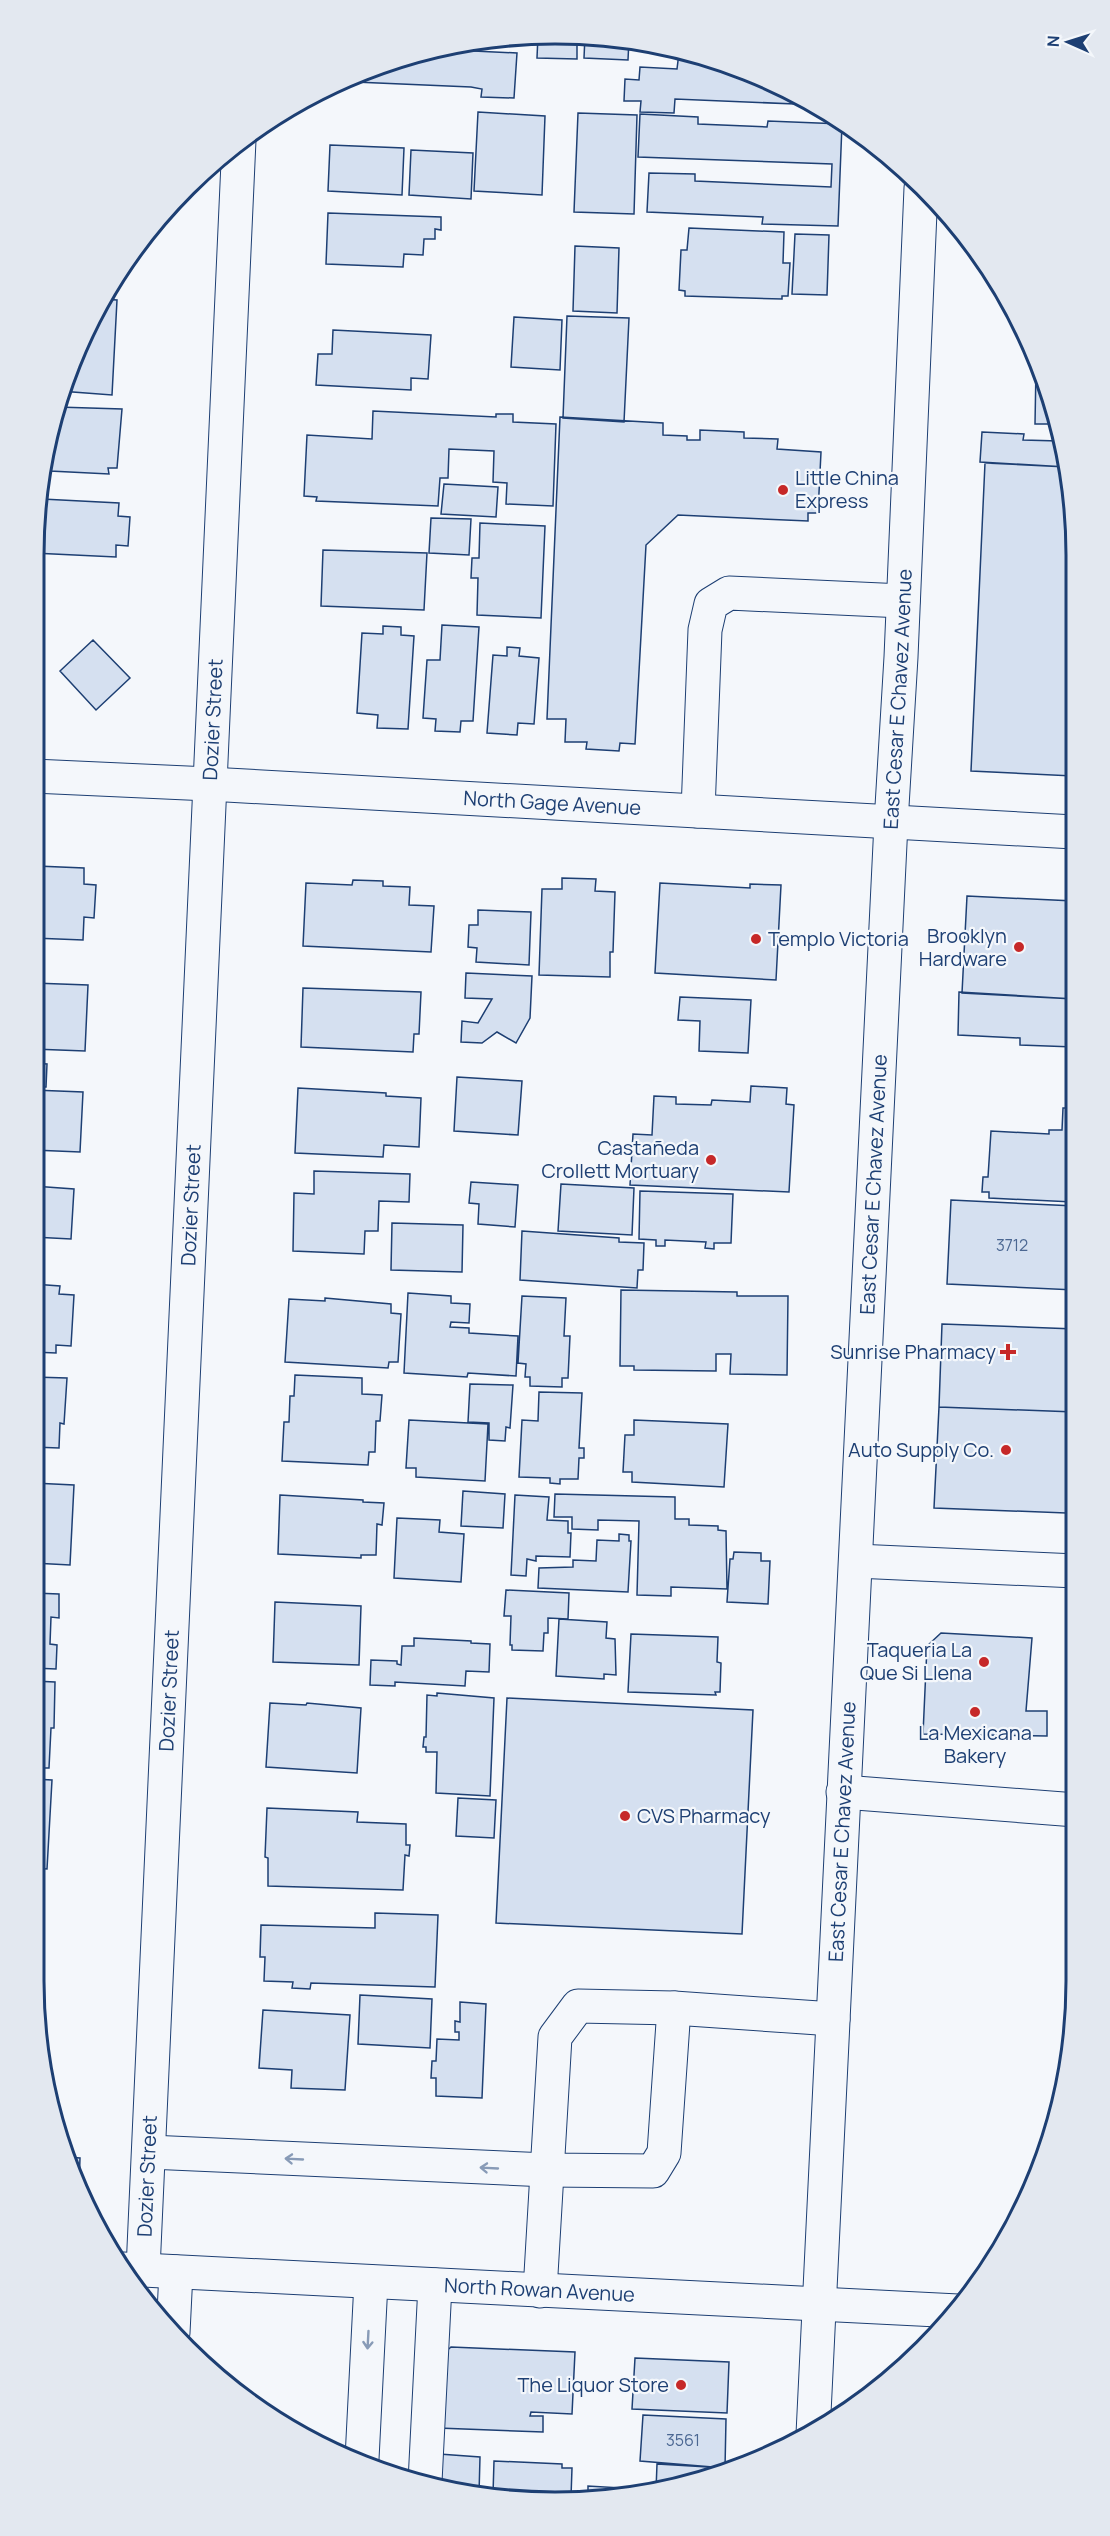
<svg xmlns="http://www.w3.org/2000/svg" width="1110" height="2536" viewBox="0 0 1110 2536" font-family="Manrope,sans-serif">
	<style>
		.building { fill: #d5e0f0; stroke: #1d3f73; stroke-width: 1.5 }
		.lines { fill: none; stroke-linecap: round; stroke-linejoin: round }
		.minor-casing { stroke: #1d3f73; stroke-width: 35 }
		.major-casing { stroke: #1d3f73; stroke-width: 35 }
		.minor { stroke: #f4f7fb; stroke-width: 33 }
		.major { stroke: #f4f7fb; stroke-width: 33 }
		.oneway { stroke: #889bb7 }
		.poi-dot { fill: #c62828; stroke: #f4f7fb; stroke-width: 2 }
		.labels { text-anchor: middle; stroke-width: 4.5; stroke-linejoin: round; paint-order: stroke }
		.number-label { font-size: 16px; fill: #4b6792 }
		.poi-label { font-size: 20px; fill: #1d3f73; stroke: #f4f7fb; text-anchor: end }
		.street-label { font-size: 20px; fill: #1d3f73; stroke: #f4f7fb }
		.rim { fill: none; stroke: #1d3f73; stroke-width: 3 }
	</style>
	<rect width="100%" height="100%" fill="#f4f7fb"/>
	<path class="building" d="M538,35L577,36V59L537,58Z
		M585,36L629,39L628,60L584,58Z
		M453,45V50L517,53L514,98L481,97L482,89L471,87L355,82V79L347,78L420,51Z
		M679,53L723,61L796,97L795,104L675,99L674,113L640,112L641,101H624L625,79L639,80L640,67L677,69Z
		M478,112L545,116L542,195L474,191Z
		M578,113L637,115L634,214L574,212Z
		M640,114L698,117V124L767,127L768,121L842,124L838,226L762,224L763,217L647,212L649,173L695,174V181L831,187L832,164L638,157Z
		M330,145L404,148L402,195L328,191Z
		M411,150L473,153L471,199L409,195Z
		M328,213L441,217V230L435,229V239H424L423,255L404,254L403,267L326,264Z
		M689,228L784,232L783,263H790L788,296H782V299L685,296V291L679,290L681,250H687Z
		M795,234L829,235L827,295L792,294Z
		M575,246L619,248L617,313L573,311Z
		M101,299L117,300L112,395L60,391Z
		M567,316L629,318L624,422L563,418Z
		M514,317L562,320L560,370L511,367Z
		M333,330L431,335L428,379L411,378V390L316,385L318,354H332Z
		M1036,368L1054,424H1035Z
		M57,407L122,409L117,468H108L109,474L50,471V467H48Z
		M373,411L496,417V414H513V422L556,424L553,506L506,504L507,483L493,482L494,451L449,449L448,478H440L438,506L316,501L317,497L304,496L307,435L372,439Z
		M560,417L663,423V435L687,436V440H700V430L744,432V438L778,439L777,449L821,452L818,513H808V521L678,515L646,545L635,744L620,743L619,751L586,749L587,742H565L566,719H547Z
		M982,432L1024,434L1023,440L1059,441L1067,467L980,462Z
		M985,463L1067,467L1072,487L1073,776L971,771Z
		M444,484L498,487L496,517L441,514Z
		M42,499L119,503L118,516L130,517L128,546L116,545V557L33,553Z
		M431,518L471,519L469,555L429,553Z
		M480,523L545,526L541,618L477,615L478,578H471L472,558H479Z
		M323,550L427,553L424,610L321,606Z
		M442,625L479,627L473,721H461L460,732L435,731L436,719L423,718L427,660H440Z
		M383,626L401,627V635L414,636L408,729L377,728L378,715L357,713L362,633L383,634Z
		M93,640L130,678L96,710L60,671Z
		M507,647L520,648L519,656L539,658L534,724L518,723L517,735L487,733L493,655L507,656Z
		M33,863H37V866L84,868V884L96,885L94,918L84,917L83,940L33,938Z
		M562,878L596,879L595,891L615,892L613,952H610V977L539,975L542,889H562Z
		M353,880L383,881V886L410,887L409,905L434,906L431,952L303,946L306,883L352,885Z
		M660,883L750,888V884L781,885L776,980L655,973Z
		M967,896L1074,901V999L962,993Z
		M478,910L531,912L529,965L476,962L477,948L468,947L469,925H478Z
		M466,973L532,976L530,1018L516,1043L497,1032L482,1043L461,1042L462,1021L478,1023L492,999L465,998Z
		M33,983L88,985L85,1051L33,1049Z
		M303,988L421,992L419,1034H414L413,1052L301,1047Z
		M959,992L1074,999V1047L1020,1045V1038L958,1035Z
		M680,997L751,1000L748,1053L699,1051L700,1021L678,1020Z
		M33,1063L47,1064L46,1087H33Z
		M457,1077L522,1081L518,1135L454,1131Z
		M751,1086L787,1088L786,1104L794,1105L789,1192L630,1185L633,1134L652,1135L654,1096L676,1097V1104L711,1105L712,1100L750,1102Z
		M298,1088L386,1093V1096L421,1098L419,1147L384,1145L383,1157L295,1153Z
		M33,1090L83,1092L80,1152L33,1150Z
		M1063,1108H1074L1073,1202L989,1198V1192H982L983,1177H988L991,1131L1049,1134V1130H1062Z
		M314,1171L410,1174L409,1202L379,1201L378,1231H365L364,1254L293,1251L294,1193L314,1194Z
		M471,1182L518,1185L515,1227L478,1224L479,1204L469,1203Z
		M561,1184L634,1188L632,1235L558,1231Z
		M33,1186L74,1189L71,1239L33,1237Z
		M640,1191L733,1194L731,1243H714V1249L705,1248L706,1242L665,1240V1246H656V1240L639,1239Z
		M951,1200L1075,1206V1290L947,1284Z
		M392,1223L463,1225L462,1272L391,1270Z
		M522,1231L619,1238V1242L644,1243L643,1270H638L637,1288L520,1280Z
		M33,1284L60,1286L59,1294L74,1295L71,1346L56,1345V1353L33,1352Z
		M621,1290L737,1292V1296H788L787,1375L730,1374L731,1354H716V1371L634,1370V1366H620Z
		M408,1293L451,1296V1303L470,1304L469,1323L451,1322L450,1327L469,1328V1333L518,1336L516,1376L468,1373L467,1377L404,1373Z
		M522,1296L566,1298L564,1336H570L568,1378H562V1387L530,1386V1377H525L526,1364L518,1363Z
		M325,1298L391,1304V1313L401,1314L398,1362H389L388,1368L285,1362L289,1299L325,1301Z
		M942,1324L1075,1329L1074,1412L939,1407Z
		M295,1375L362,1378V1394L382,1395L380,1421H376L375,1452H369L368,1465L282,1461L284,1422H289L290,1396H294Z
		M33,1377L67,1378L64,1424L60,1423L59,1448L33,1447Z
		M470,1384L513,1385L510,1428L506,1427L505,1441L489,1440V1423L468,1422Z
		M539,1392L582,1393L579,1448H584V1458H579L578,1479H560V1484L550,1483V1478L519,1477L522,1420L538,1421Z
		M939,1407L1075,1412L1076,1487H1067L1066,1513L934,1508Z
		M409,1420L488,1424L485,1481L416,1477V1468H406Z
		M634,1420L728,1424L724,1487L632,1482V1472H623L625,1435H634Z
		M33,1483L74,1485L70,1565L33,1563Z
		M463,1491L505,1494L503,1528L461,1526Z
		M555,1494L675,1497V1519H689V1525L718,1526V1530L726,1531L727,1589L671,1587V1596L637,1595L639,1521L598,1520V1530L572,1529V1517H554Z
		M280,1495L363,1500V1502L384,1503L382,1525L377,1524L376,1555H361V1558L278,1554Z
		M515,1495L549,1497L547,1520L568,1521V1533H571L570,1557L536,1556V1561L527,1559L526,1576L511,1575Z
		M397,1518L440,1520L439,1532L464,1534L461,1582L394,1578Z
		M619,1534L629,1535V1541H631L628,1592L538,1588L539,1568L573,1567V1560L596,1561L597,1540L619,1541Z
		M734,1552L761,1553V1561H770L768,1604L727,1602L730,1559H733Z
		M506,1590L569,1593L568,1619L548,1618V1633H544L543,1651L512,1650V1645H510L511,1616H504Z
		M33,1593L59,1594V1618L51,1617L50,1644L57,1645L56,1669L33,1668Z
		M275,1602L361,1606L359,1665L273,1662Z
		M559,1619L607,1622L606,1638L615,1639L616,1675L604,1674V1679L556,1676Z
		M941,1633L1032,1638L1026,1711H1047V1736L923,1734L927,1646Z
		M631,1634L718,1637L717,1662L721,1663L720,1692H715L716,1695L628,1692Z
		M414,1638L471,1641V1643L490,1644L489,1672L466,1671L465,1686L395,1682V1686L370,1685L371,1660L397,1661V1664L401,1665L402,1646H414Z
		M33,1681L55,1682L54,1728H51L49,1768H33Z
		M437,1693L494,1698L490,1796L436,1793L437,1752H426V1747H423L424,1737H426L427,1695L437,1696Z
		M507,1698L753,1710L742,1934L496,1923Z
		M270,1703L306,1705L307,1703L361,1708L357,1773L266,1767Z
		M33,1779L52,1780L47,1869L33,1868Z
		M458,1798L496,1800L494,1838L456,1836Z
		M267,1808L358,1812L357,1822L406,1824V1845H410L409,1856L405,1855L403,1890L268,1886V1858L265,1857Z
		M33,1905H43L40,1963H33Z
		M375,1913L438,1915L435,1987L311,1983L310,1989L292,1988L293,1982L264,1981L265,1957H260L261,1925L375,1928Z
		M360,1995L432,1999L430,2048L358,2044Z
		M460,2002L486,2004L482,2098L436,2096V2078H431L432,2061H436L437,2039L459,2040V2032H455V2021L460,2022Z
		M37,2005H44L43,2043Z
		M263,2010L350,2015L345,2090L291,2088L292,2070L259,2068Z
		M65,2157L80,2158L79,2189Z
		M451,2347L575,2352L572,2414L531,2412L530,2416H543V2432L438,2428L442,2355Z
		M635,2358L729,2362L727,2413L632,2409Z
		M643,2415L726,2419L725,2468L640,2461Z
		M439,2454L480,2457L479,2494L454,2493L438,2487Z
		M494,2461L562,2464V2468H572L571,2497L493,2494Z
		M657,2464L725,2468L726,2474L623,2498L588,2497V2486L656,2490Z"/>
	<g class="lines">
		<defs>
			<g id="minor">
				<path id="s1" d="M33,776L209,784L1074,832"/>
				<path d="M698,811L705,630L711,604L729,593L903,601"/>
				<path d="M856,1561L1076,1571"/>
				<path d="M843,1792L1076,1810"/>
				<path d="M149,2152L547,2170L653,2171L664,2153L674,2008"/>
				<path id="s2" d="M123,2269L958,2311"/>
				<path id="s3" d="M143,2270L239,140"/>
				<path d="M540,2291L555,2037L578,2006L674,2008L833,2019"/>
				<path d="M173,2333L176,2272"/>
				<path d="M362,2459L371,2282"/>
				<path d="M425,2482L435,2285"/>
			</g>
			<g id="major">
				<path id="s4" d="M813,2434L891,823L901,657L921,188"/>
			</g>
		</defs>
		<use href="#minor" class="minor-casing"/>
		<use href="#major" class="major-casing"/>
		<use href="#minor" class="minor"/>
		<use href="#major" class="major"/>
	</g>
	<defs><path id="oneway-shaft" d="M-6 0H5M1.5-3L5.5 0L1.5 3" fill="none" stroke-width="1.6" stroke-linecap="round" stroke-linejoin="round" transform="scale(1.5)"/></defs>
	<g class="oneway">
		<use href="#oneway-shaft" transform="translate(294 2159) rotate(-177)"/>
		<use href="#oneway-shaft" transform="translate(489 2168) rotate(-177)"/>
		<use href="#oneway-shaft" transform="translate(368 2340) rotate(93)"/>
	</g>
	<g class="poi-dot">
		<circle cx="783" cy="490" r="6"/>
		<circle cx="756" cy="939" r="6"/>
		<circle cx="1019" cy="947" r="6"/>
		<circle cx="711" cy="1160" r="6"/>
		<path d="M1005 1343h6v6h6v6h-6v6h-6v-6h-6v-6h6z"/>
		<circle cx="1006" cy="1450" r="6"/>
		<circle cx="984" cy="1662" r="6"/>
		<circle cx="975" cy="1712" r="6"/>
		<circle cx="625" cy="1816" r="6"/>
		<circle cx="681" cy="2385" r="6"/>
	</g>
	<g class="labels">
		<g class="number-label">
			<text x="1012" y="1251">3712</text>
			<text x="683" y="2446">3561</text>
		</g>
		<g class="poi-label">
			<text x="795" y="485" text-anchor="start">Little China<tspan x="795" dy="23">Express</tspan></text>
			<text x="1007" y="943">Brooklyn<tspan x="1007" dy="23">Hardware</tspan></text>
			<text x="768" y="946" text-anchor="start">Templo Victoria</text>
			<text x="699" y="1155">Castañeda<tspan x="699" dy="23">Crollett Mortuary</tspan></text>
			<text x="996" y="1359">Sunrise Pharmacy</text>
			<text x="994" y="1457">Auto Supply Co.</text>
			<text x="972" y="1657">Taqueria La<tspan x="972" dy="23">Que Si Llena</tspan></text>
			<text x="975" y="1740" text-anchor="middle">La Mexicana<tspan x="975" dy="23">Bakery</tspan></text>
			<text x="637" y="1823" text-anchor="start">CVS Pharmacy</text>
			<text x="669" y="2392">The Liquor Store</text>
		</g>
		<g class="street-label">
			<text dy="7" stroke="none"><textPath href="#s4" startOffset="1737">East Cesar E Chavez Avenue</textPath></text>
			<text dy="7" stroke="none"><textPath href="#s3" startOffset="1552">Dozier Street</textPath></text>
			<text dy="7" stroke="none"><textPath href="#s1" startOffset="520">North Gage Avenue</textPath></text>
			<text dy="7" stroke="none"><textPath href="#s4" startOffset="1251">East Cesar E Chavez Avenue</textPath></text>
			<text dy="7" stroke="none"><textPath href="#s3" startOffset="1066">Dozier Street</textPath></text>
			<text dy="7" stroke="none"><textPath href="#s3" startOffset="580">Dozier Street</textPath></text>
			<text dy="7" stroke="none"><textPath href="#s4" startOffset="603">East Cesar E Chavez Avenue</textPath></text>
			<text dy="7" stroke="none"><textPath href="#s3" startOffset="94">Dozier Street</textPath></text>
			<text dy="7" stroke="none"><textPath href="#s2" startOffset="417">North Rowan Avenue</textPath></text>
		</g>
	</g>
	<path d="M0 0H1110V2536H0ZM555 44H555A511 511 0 0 1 1066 555V1981A511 511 0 0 1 555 2492H555A511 511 0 0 1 44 1981V555A511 511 0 0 1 555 44Z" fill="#e3e8f0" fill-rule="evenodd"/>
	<path class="rim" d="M555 44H555A511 511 0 0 1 1066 555V1981A511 511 0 0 1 555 2492H555A511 511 0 0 1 44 1981V555A511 511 0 0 1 555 44Z"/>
	<g transform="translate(1068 42) rotate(273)" stroke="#f4f7fb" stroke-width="4.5" paint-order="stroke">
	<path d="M0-4.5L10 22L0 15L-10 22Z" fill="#1d3f73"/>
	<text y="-9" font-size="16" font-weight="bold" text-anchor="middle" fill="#1d3f73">N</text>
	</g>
</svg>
